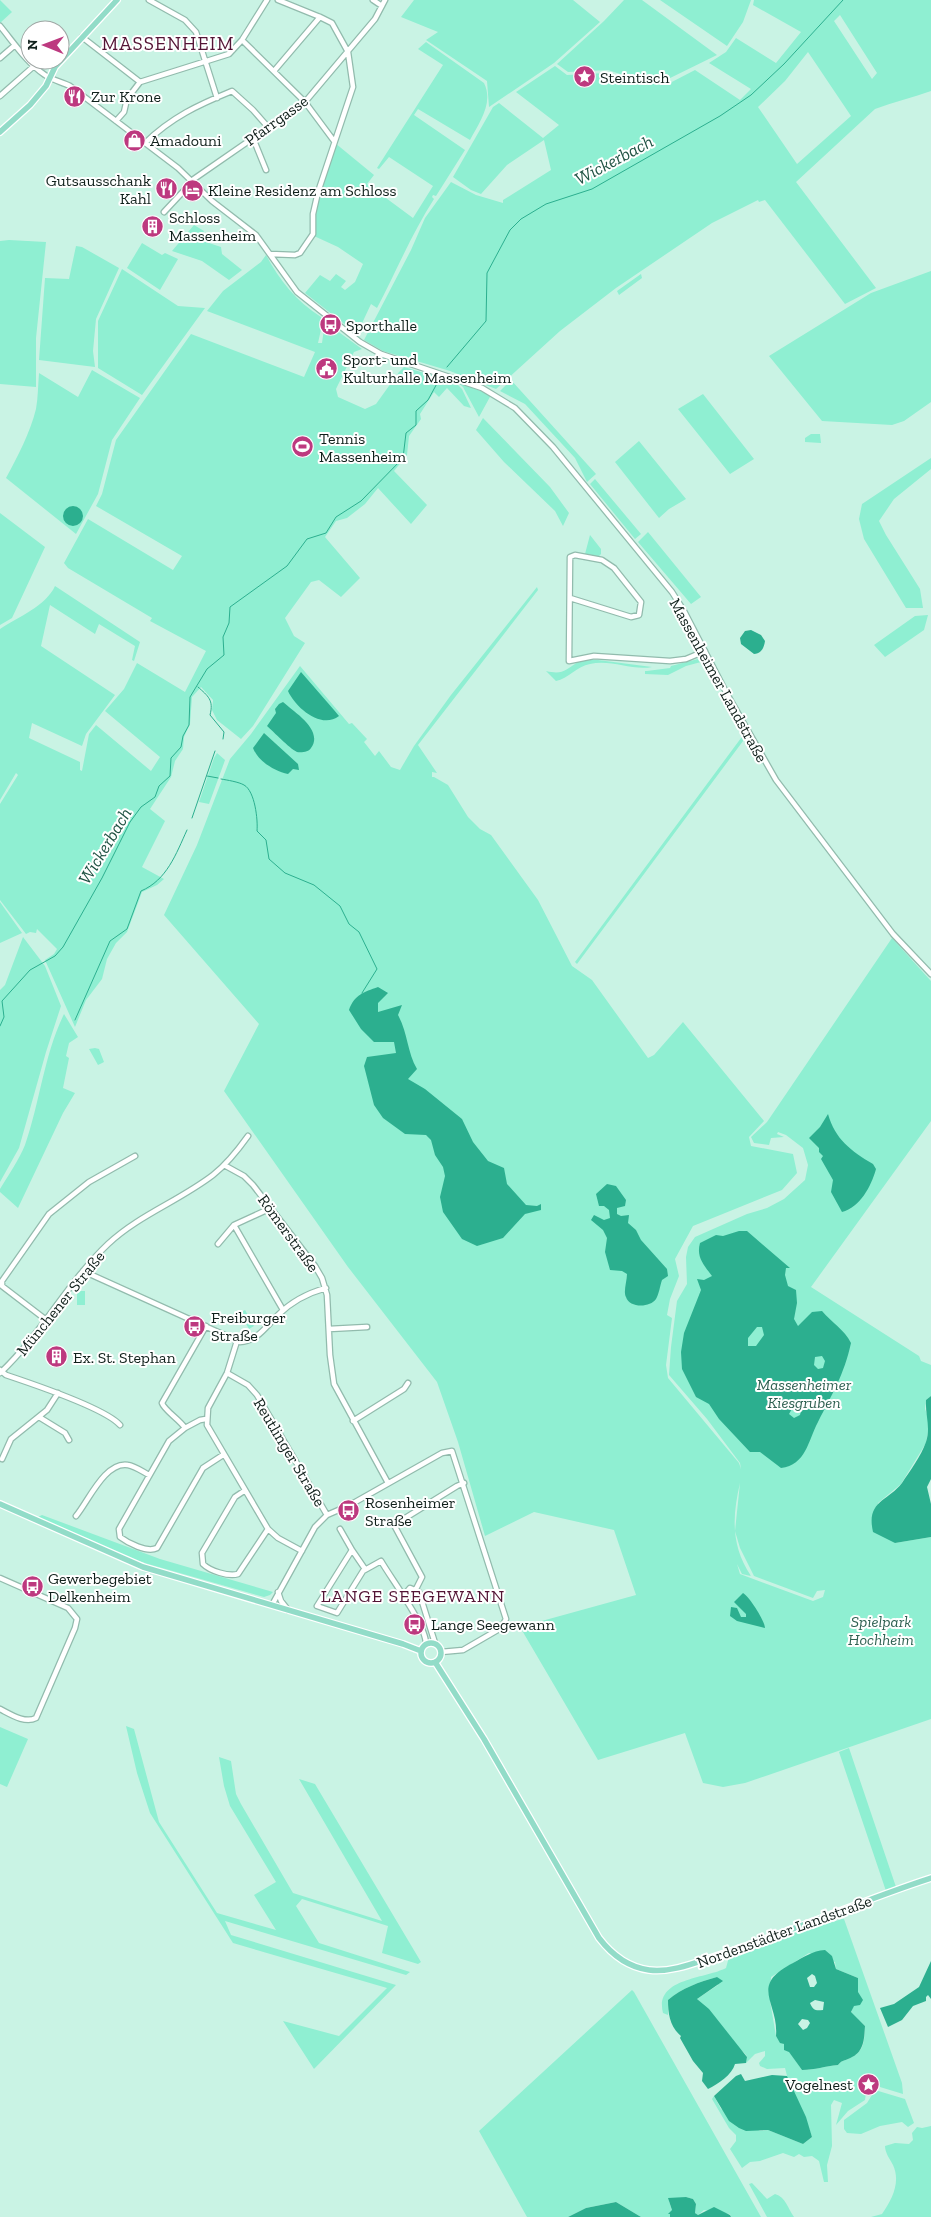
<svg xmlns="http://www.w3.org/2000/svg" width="931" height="2217" viewBox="0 0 931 2217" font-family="'Zilla Slab',serif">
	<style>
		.green { fill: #8fefd2; fill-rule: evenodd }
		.water { fill: #2caf8f; fill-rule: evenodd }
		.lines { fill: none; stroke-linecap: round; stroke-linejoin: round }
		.stream { stroke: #2caf8f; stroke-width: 1 }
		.minor-casing { stroke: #92bbad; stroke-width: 7 }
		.major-casing { stroke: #fff; stroke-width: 8 }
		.minor { stroke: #fff; stroke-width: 4.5 }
		.major { stroke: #92dcc8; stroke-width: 5.5 }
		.labels { text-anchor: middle; stroke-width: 4; stroke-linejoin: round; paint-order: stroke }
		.poi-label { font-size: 16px; fill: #10201b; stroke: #fff; text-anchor: start }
		.street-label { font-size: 16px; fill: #10201b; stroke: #fff }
		.park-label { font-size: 16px; font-style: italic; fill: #2e6051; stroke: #fff }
		.water-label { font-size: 18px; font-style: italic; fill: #205344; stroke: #fff }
		.neighbourhood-label { font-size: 18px; letter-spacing: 1px; fill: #531435; stroke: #fff }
		.quarter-label { font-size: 19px; letter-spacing: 1px; fill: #531435; stroke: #fff }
	</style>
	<rect width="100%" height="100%" fill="#c9f3e4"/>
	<path class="green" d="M0,0L12,12L0,23Z
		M414,0H573L600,22L554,63L489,107L487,81L426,40L438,32L401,17Z
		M624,0H642L717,55L664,81L632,78L608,70L568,72L557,64L604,21Z
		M660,0H751L743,22L727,46Z
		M754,0H931V91C912,98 893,102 875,109L796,182L876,288L845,304L765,200L759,202L758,200L712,223L616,288L560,331L496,389L450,371L383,351L364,340L411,250L425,218L451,182L476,195L503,203V200L551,170L544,140L507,165L481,194L471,190L453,177L493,107L499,103L543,138L559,125L516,92L555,66L567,75L606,73L634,81L666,85L695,70L740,100L751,89L709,63L726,52L736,38L776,63L801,32L753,5ZM840,15L877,73L872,79L834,21ZM808,52L851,116L797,164L758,107L785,81Z
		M426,42L484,83C494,103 479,123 470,140L418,109L414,115L465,150L436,196L433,195L432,197L434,199C412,233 396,272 377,308L371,304L357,334L305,293L320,275L330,281L336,274L346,281L341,287L345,290L355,282L363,264L338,247L314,236C315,203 325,174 335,143L374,175L367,184L413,218L433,186L389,157L379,169L377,168L443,65L418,49Z
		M194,225L204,231L200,240L221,247L222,254L242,270L229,280L202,261L172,251Z
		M9,240L46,242L36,338V387L0,384V241Z
		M142,243L162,255L165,253L178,259L160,290L127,268Z
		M76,246L82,247L119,268L96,319L93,351L95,367L39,360L45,278L69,279Z
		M266,255C280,281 296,301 321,317L322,325L318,343H322L325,322L362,349L354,352L336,389L338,397L365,409L376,404L399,372L404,367L455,382L462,389L471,408L464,406L447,388L439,397L434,392L420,414L421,419L409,436L407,455L394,471L427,505L411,524L378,488L365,504L347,518L336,521L325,537L360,578L341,597L319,580L311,582L285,618L294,636L305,643L253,726L241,739L217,720L212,710L213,700L201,687L192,697L190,724L184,737L183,749L175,761L171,777L150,809L165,821L142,867L164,879L157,885L142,892L127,932L116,943L107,959L102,979L86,1000L75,1027L45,960L54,954L57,949L37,929L36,933L30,932L26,934L0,900V804L18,775L16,773L0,800V629C18,617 46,606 55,586L140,642L134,661L132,660L135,646L99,624L95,634L50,605L41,646L115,695L86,734L82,746L32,723L29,738L80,762V770L82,771L89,734L96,725L151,771L160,757L105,711L124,689L137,663L185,692L206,651L150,621L152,618L68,568L64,563L88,519L173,570L182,556L96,506L102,494L116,440L191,334L304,377L315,352L207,311L223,291L261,262Z
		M122,269L178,306L205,308L142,395L98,368V321Z
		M931,271V402L904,421L892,425L822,421L769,356L871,293Z
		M641,274L642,278L619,295L617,291Z
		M92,370L140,398L112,440L98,494L76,534L6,478C18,456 30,433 36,409C38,398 38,385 39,373L78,397Z
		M511,380L596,474L587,482L575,458L525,404L500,391Z
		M457,382L491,395L479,417L463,387Z
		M703,394L754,459L730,474L678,409Z
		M483,418L550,487L569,513L563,526L555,511L504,462L476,430Z
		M811,434H820L821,443L805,442V438Z
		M639,441L686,499L669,509L659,518L615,462Z
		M931,458V469L894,499L879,521L886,535L920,589L923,608H906L864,539L859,519L862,504Z
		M595,479L641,534L635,539L590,484Z
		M0,513L45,547L12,618L0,625Z
		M648,532L701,597L691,604L638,542Z
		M590,535L601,549V554L598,557L585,554Z
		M537,587L538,590L418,745L437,773L432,772V777H434L448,785L468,817L480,829L491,835L538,900L572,966L592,980L648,1058L654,1055L683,1022L764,1121L749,1137L751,1146L793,1154L797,1173L782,1190L693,1226L675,1259L679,1276L670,1299L667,1315L672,1318L666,1365L668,1378L739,1463L741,1469L740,1463L707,1419L669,1375L671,1347L677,1301L687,1284L686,1257L688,1247L695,1237L747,1214L767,1208L784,1199L805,1180L808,1165L803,1148L786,1135L778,1132L777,1134L784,1137L771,1138L769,1145L754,1143L751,1137L767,1122L892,938L931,981V1121L811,1287L919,1356L921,1361L931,1365V1396L926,1400L925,1409L930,1422L926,1443L901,1484L878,1503L895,1543L931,1537V1719L745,1783L723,1787L703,1783L685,1733L598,1760L520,1627L636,1595L614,1530L534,1512L485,1536L458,1442L437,1382L348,1267L224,1091L259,1024L164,915L197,845L230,759L251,734L300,666L349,724L352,723L367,739L364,742L375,756L379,751L391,767L400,770L414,746L451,695ZM740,1483L735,1531L740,1548L754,1576L813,1598L817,1591L825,1590L823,1597L813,1601L740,1574L737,1564L742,1574L751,1576C731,1546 732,1517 740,1483Z
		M928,615L924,630L885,657L874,645L915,616Z
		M698,659L701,662L686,666L668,675L645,674V671H647L670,668L671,666Z
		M598,660L652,667C632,671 611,659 590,664C577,666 568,679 556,681L546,671C563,675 565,670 578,662C583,660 593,660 598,660Z
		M744,734L746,737L577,964L575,962Z
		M217,753L225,760L224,763L209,804L199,802L214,758Z
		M0,902L22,933L0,943Z
		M23,937L45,966L61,1006L46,1052L19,1148L0,1182V990L5,985Z
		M64,1014L78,1037L69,1043L66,1056L69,1058L63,1088L75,1093L63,1113L18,1208L0,1192V1189C9,1174 19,1160 25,1145C40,1102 44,1055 64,1014Z
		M95,1048L99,1049L104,1062L98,1065L89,1049Z
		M77,1291H85V1305H77Z
		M245,1310L254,1326L249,1329L240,1313Z
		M42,1515L160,1559L273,1592L270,1595L264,1597L148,1564L123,1556L38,1517Z
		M126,1726L134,1729L159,1822L217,1913L276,1930L254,1895L276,1882L230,1806L224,1786L219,1757L231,1761L236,1794L241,1804L293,1893L382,1921L299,1779L315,1784L421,1962L418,1964L382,1953L388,1926L302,1899L296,1906L319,1943L410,1972L406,1975L225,1921L231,1935L396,1985L314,2069L283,2021L339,2036L387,1988L233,1943L150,1813L137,1773Z
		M0,1727L28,1739L7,1787L0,1784Z
		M849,1748L896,1887L886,1891L839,1752Z
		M842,1919H844L902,2083L903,2094L880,2087L871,2075C862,2079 859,2085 866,2093L865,2100L848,2111L836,2125L842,2103L834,2100L831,2105L832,2146L827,2165L828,2182H824L819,2161L812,2156L804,2157L799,2154L794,2157L783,2153L760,2161L750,2162L742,2168L730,2149L736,2141V2135L729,2128L712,2099L714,2096L721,2109L760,2131L768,2130L803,2144L812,2137C805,2113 790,2092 785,2068L767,2069L760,2066L759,2063L765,2056V2051L755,2054L746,2063L747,2057C745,2052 740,2050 736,2045C724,2029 712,2013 697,1999L718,1985L717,1977C699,1982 682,1988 668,2000V2015L663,2013C654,1978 705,1979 726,1968L729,1957L819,1924L820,1926ZM809,1953L835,1962L836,1969L858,1978V1992L851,2013L865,2026C864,2042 865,2052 848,2059C843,2061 841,2061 838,2065C825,2066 815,2070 802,2070L784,2044L776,2036L770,2001L771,1977Z
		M632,1990L634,1992L761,2217H731L730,2214L704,2210L698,2215L695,2213L696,2204L693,2199L686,2197L669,2201L672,2210L670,2217H641L616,2202L586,2208L568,2217H527L479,2131Z
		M875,2090L905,2099L914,2123L908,2127L902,2122L880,2126L861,2134L847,2133L844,2129V2120L867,2103Z
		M931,2126V2217H871L882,2214C892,2200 901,2182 893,2165C890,2159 885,2153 885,2146L895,2143L909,2144L913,2140L912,2133L917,2127L922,2128Z
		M752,2183L767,2199L775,2194C786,2197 788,2209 794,2217H767L749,2184Z"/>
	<path class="water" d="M63 516a10 10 0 1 1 20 0a10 10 0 1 1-20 0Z
		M751,630L761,635L765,641C764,648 761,654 754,654L741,644L740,638L745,631Z
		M301,672L334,710L339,716C321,730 295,707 288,691Z
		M283,702C294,712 324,730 311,748C309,752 301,753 297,752C289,748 274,732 267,726L276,713L275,709L279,704Z
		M264,733L298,764L299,770L293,769L288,774C274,771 258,761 253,748Z
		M378,987L388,993L378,1003V1012L402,1005L398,1015C408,1033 407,1052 417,1069L408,1079L425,1089L462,1119L473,1142L488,1161L504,1168L507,1184L526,1205L537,1206L541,1204V1210L525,1214L503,1238L477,1246L462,1239L443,1212L440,1197L445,1176L443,1167L435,1155L431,1140L426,1135L405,1134L383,1118L374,1105L364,1066L367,1057L396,1053L394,1042H374L361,1029L349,1010C354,995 364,992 378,987Z
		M828,1114C835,1139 851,1151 873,1164L876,1169C871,1187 860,1207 842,1212L831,1192L833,1180L821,1159L823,1156L819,1152V1148L809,1138L820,1127Z
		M607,1184L616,1186L626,1200L625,1206L617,1208V1214L621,1216L629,1215L628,1223L636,1230L641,1240L667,1269L668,1276L662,1280C660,1286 659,1294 656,1299C650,1308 629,1308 626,1297C623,1292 627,1281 627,1274L622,1271L610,1270L605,1252L607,1238L603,1230L591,1220L594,1215L604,1220L610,1218L609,1210L604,1206H599L596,1194Z
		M739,1231H747L790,1268H786L785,1275L788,1286L796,1290L797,1303L794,1319L798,1326L812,1312L822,1311C832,1323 844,1329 851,1343C844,1375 832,1394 818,1422C808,1441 806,1465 781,1468L760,1452H750L719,1419L709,1404L696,1397L682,1369L681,1352L684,1333L701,1290L697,1279L704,1280L712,1276C704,1265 696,1257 700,1243L716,1235L723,1236ZM757,1327H762L764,1335L756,1346H748V1338ZM822,1356L825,1361L823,1368L818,1369L814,1365L815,1357ZM793,1407H799L801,1411L800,1415L794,1418L789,1414Z
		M931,1396V1479L927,1487L931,1504V1537L895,1543L873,1532C866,1501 887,1502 902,1483C910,1471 921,1456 926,1442C931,1427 925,1415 926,1400Z
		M743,1593C749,1596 765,1621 765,1628L737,1621L730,1616L731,1607L737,1608L741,1617H746V1614L734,1602Z
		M825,1950L832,1956L836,1969L858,1978V1992L863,2000L860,2005L854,2006L851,2012L865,2026C864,2041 864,2053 848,2059C843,2061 841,2061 838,2065C825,2066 815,2070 802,2070L789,2052L784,2050V2044L780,2043L776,2036C779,2002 748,1986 793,1963C804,1957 812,1951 825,1950ZM812,1974L815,1976L817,1983L814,1987H810L807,1978ZM815,2000L824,2002L823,2010C815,2011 813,2010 810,2003ZM802,2019L808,2020L810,2023L807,2028L803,2030L798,2024Z
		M931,1961V1999L928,1995L926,1997V2001L913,2006L902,2020L888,2027L880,2008L894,2004L919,1987Z
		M717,1977L723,1981L697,1999L709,2009L747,2057L746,2063L735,2064C732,2075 718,2084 708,2089L702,2081L703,2073L693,2061L680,2038L681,2036C670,2027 668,2014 668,2000C682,1988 699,1982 717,1977Z
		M741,2074L745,2081L772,2075L787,2076L806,2117L812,2137L803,2144L768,2130L746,2131L739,2128L729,2121L714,2096L736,2076Z
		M686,2197L693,2199L696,2204L695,2213L698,2215L714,2207L730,2215L731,2217H670V2214H668L672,2210L668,2198Z
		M616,2202L641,2217H568L586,2208Z"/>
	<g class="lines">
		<path class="stream" d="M447,367L486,321L487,273L510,230L521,219L546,204L592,189L720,116L751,95L784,64L843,0
			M198,687C208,696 214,700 210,715L224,732L223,739
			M207,776L218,778
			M221,779C227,780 239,782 244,785C255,791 258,820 257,831L266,840L269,859L285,873L314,885L340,906L349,924L359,932L377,969L362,993
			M192,818L215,751
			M75,1020L110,941L127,929L141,891C167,880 176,854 187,830
			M0,1026L4,1017L2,1001L30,970L55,956L63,947L102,878L130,822L141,807L155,797L159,786L170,776L171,758L181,747L183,736L189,725L190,697L207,669L224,655L223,637L229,623L230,607L287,566L307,539L326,533L336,517L361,501L403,458L406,433L416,425V411L428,400L440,378"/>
		<defs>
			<path id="minor" d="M149,0L185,20L196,32L217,98
				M373,0L382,6
				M0,26C14,43 27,63 45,75C52,80 62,82 70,86L178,168L212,201L256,235L297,292L360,342L381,354L482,388L515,408L553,447L672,592L684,611L727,694L776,780L893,934L931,974
				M82,37L140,82
				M242,40L305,102L334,141
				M0,58L15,45
				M274,71L320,17
				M0,96L34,66
				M116,121L124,112L127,99L140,82L229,54L242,40L267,0
				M253,138L266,170
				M145,143C172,117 198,105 232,91L253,110L268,127
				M164,212L192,182L191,181L305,102L375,19L385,0
				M270,254L295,255L300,253L313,234V214L318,192L353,87L348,52L332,23L320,17L278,0
				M570,598L631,617L639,615L641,602L614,568L602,560L575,555L570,557L569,661L594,656L670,661L686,659L705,651
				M224,1165L244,1176L253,1185L315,1266L322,1278L327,1295L330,1355L334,1384L388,1483
				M234,1225L283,1310
				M218,1244L234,1225L271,1208
				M83,1271L240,1342C258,1341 266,1326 278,1315C291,1302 308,1293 326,1288
				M45,1319L2,1286V1281L49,1214L89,1182L135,1156
				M329,1329L367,1327
				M237,1341L227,1373L208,1408L207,1425L268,1529L278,1538L302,1551
				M0,1370L6,1375C30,1383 105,1408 120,1425
				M0,1373C41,1335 67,1283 108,1244C139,1215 179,1201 213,1175C227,1164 238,1150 248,1136
				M227,1373L248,1385L257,1395L327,1515
				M39,1417L65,1433L69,1440
				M206,1419L200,1420L185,1428L169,1441L119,1529L120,1537C128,1543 147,1553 157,1548L203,1468L223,1455
				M353,1421L404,1389L408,1383
				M185,1428C180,1420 164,1410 162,1403L206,1326
				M2,1459L11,1439L47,1410L58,1393
				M244,1491L235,1497L202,1553L203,1564C210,1571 229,1577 238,1574L268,1529
				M76,1516C88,1502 105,1461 128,1465C135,1466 143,1472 149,1475
				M340,1529L352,1550L317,1606L337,1613L363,1571L381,1561C392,1580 426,1625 426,1644
				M352,1550L365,1569
				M0,1578L68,1608L77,1619L75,1628L36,1718C25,1724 10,1714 0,1709
				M416,1589L422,1577L394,1525L457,1486L464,1483
				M278,1592L281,1601L288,1610
				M404,1595L410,1588L419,1592L435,1643
				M272,1605L315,1527L327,1515L350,1505L442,1453L452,1451L506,1619L501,1628L463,1650L441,1652"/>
			<path id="major" d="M0,132L30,105L46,86L55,67L117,0
				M0,1504L143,1567L403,1644L421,1651
				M421 1653a10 10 0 1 1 20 0a10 10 0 1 1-20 0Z
				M435,1662L484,1739L599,1938C612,1955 627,1967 649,1970C672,1973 697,1962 719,1955C791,1932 860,1901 931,1878"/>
		</defs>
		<use href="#minor" class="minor-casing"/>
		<use href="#major" class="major-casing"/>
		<use href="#minor" class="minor"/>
		<use href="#major" class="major"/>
	</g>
	<defs>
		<symbol id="sight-disc" viewBox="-11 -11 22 22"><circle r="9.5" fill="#bd397f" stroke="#fff"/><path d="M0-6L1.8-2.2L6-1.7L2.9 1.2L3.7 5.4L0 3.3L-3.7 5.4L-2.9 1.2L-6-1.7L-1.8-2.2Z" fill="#fff"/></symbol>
		<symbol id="restaurant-disc" viewBox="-11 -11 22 22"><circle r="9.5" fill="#bd397f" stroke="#fff"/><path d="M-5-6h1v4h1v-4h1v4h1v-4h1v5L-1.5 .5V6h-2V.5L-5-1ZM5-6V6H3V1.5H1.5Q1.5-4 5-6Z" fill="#fff"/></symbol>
		<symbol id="shop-disc" viewBox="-11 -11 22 22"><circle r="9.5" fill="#bd397f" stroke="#fff"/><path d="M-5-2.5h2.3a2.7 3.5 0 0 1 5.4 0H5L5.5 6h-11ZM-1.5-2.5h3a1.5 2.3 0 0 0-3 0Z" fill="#fff"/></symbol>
		<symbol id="hotel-disc" viewBox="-11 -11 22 22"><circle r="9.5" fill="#bd397f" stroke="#fff"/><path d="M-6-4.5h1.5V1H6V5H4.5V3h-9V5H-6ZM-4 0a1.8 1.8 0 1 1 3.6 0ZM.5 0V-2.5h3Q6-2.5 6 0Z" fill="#fff"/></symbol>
		<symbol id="building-disc" viewBox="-11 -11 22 22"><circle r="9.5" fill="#bd397f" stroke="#fff"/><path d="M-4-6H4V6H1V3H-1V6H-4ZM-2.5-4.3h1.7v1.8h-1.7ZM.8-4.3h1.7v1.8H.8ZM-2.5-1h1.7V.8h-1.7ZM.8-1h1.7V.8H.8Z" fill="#fff"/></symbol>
		<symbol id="bus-disc" viewBox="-11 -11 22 22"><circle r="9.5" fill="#bd397f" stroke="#fff"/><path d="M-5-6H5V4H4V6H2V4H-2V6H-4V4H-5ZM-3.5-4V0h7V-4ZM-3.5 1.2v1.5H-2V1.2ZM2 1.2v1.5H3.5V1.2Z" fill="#fff"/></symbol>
		<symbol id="civic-disc" viewBox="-11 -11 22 22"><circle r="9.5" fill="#bd397f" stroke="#fff"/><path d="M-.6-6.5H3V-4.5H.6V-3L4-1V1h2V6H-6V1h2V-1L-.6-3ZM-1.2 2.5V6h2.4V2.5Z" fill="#fff"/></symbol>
		<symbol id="stadium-disc" viewBox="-11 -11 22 22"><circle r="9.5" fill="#bd397f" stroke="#fff"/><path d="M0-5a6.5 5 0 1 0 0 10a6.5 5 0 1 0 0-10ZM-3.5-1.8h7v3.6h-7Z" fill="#fff"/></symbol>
	</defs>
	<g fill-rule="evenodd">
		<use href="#sight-disc" x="572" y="64" width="25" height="25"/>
		<use href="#restaurant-disc" x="62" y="84" width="25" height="25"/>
		<use href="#shop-disc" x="122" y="128" width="25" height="25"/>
		<use href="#restaurant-disc" x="154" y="176" width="25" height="25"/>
		<use href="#hotel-disc" x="180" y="178" width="25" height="25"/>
		<use href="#building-disc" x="140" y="214" width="25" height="25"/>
		<use href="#bus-disc" x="318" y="312" width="25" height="25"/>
		<use href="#civic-disc" x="314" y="356" width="25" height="25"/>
		<use href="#stadium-disc" x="290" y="434" width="25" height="25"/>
		<use href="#bus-disc" x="182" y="1314" width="25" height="25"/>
		<use href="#building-disc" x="44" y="1344" width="25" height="25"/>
		<use href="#bus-disc" x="336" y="1498" width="25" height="25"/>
		<use href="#bus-disc" x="20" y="1574" width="25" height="25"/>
		<use href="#bus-disc" x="402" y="1612" width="25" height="25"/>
		<use href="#sight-disc" x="856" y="2072" width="25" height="25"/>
	</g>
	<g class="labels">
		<g class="poi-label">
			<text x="600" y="83">Steintisch</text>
			<text x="91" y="102">Zur Krone</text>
			<text x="150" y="146">Amadouni</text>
			<text x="151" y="186" text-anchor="end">Gutsausschank<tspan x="151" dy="18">Kahl</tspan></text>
			<text x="208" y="196">Kleine Residenz am Schloss</text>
			<text x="169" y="223">Schloss<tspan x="169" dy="18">Massenheim</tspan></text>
			<text x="346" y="331">Sporthalle</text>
			<text x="343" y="365">Sport- und<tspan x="343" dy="18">Kulturhalle Massenheim</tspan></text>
			<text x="319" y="444">Tennis<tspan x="319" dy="18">Massenheim</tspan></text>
			<text x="211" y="1323">Freiburger<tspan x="211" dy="18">Straße</tspan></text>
			<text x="73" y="1363">Ex. St. Stephan</text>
			<text x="365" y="1508">Rosenheimer<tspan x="365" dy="18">Straße</tspan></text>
			<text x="48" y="1584">Gewerbegebiet<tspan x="48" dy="18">Delkenheim</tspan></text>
			<text x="431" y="1630">Lange Seegewann</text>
			<text x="853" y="2090" text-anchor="end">Vogelnest</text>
		</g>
		<g class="street-label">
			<text transform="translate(276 120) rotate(-36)" y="6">Pfarrgasse</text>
			<text transform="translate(719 680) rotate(61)" y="6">Massenheimer Landstraße</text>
			<text transform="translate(289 1233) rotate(54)" y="6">Römerstraße</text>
			<text transform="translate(60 1303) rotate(-51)" y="6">Münchener Straße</text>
			<text transform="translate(290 1452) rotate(59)" y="6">Reutlinger Straße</text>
			<text transform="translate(784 1931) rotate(-20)" y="6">Nordenstädter Landstraße</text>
		</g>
		<g class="park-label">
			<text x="804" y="1390">Massenheimer<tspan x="804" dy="18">Kiesgruben</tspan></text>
			<text x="881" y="1627">Spielpark<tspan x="881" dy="18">Hochheim</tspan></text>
		</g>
		<g class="water-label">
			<text transform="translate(614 160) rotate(-28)" y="6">Wickerbach</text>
			<text transform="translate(105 846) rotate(-59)" y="6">Wickerbach</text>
		</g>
		<g class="neighbourhood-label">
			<text x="413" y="1602">LANGE SEEGEWANN</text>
		</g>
		<g class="quarter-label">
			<text x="168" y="50">MASSENHEIM</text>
		</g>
	</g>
	<g transform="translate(45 45) rotate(271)"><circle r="24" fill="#ffffff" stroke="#9fa6a4"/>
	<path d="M0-4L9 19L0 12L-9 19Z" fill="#bd397f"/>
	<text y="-8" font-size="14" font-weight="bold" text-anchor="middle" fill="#10201b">N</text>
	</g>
</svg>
